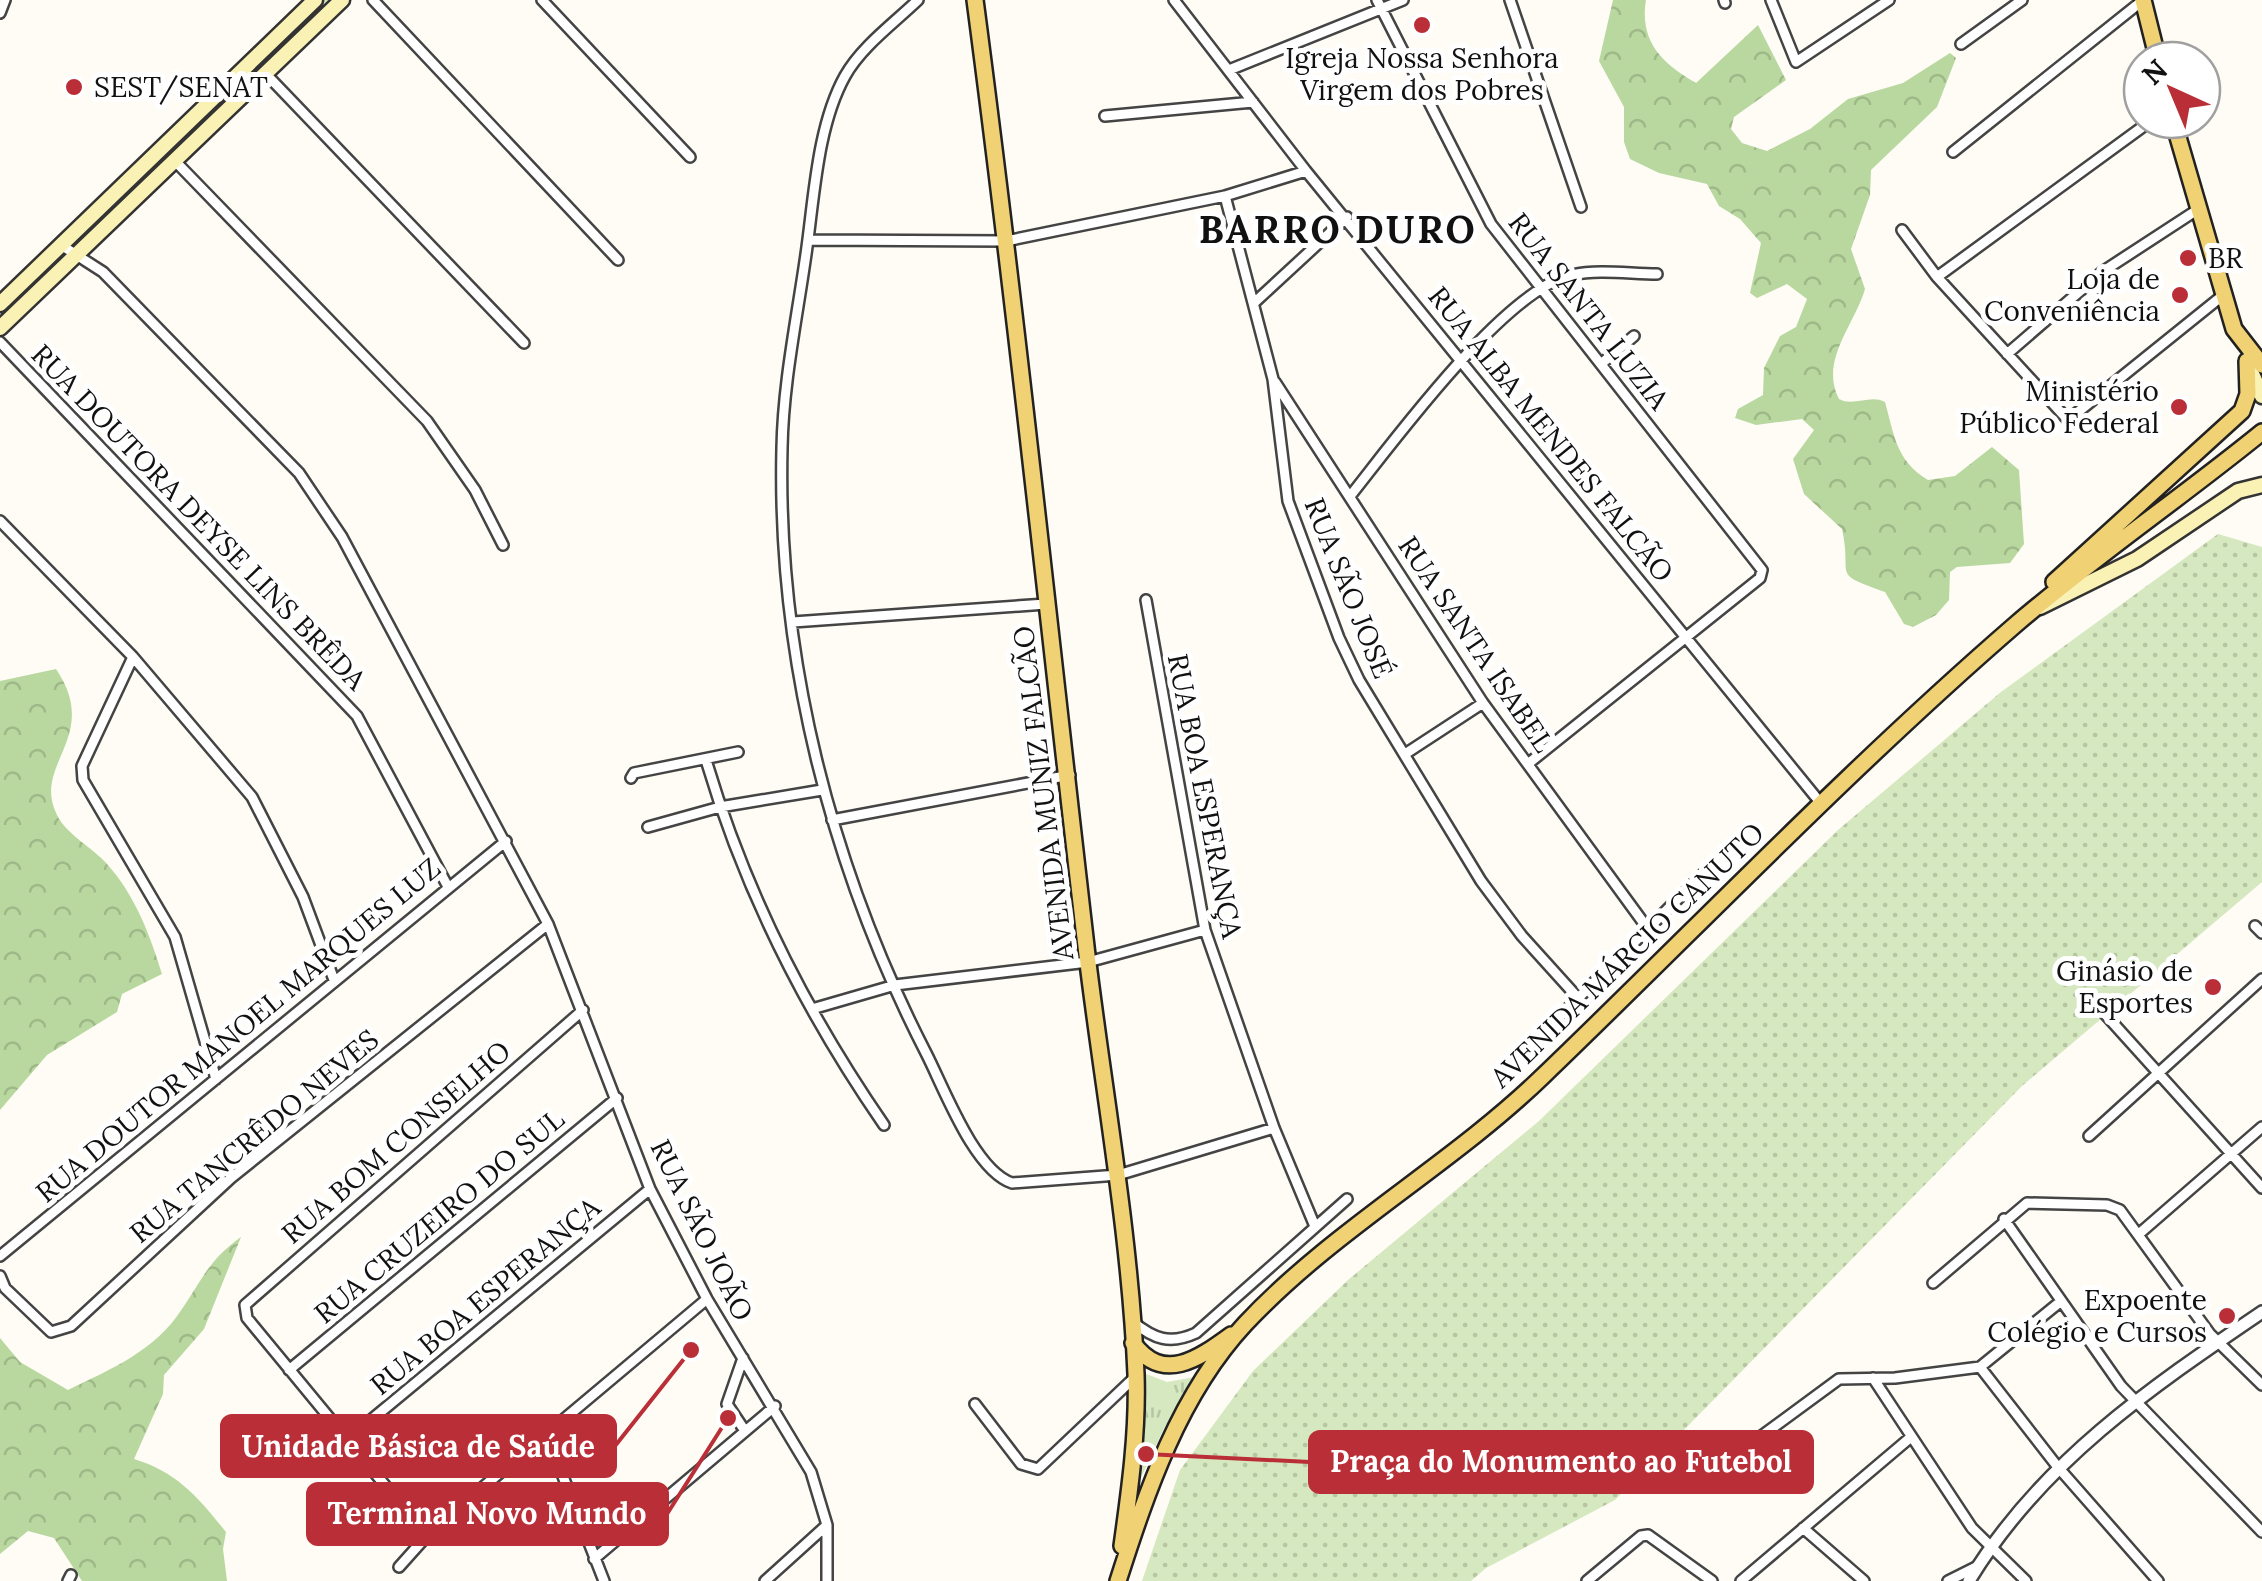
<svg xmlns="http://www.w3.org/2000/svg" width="2262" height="1581" viewBox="0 0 2262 1581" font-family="Lora,serif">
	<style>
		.grass { fill: url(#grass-dots) }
		.forest { fill: url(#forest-crowns) }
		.park { fill: url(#park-tufts) }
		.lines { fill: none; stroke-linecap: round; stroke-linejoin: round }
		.minor-casing { stroke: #444; stroke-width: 14 }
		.tertiary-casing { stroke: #444; stroke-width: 16 }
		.secondary-casing { stroke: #333; stroke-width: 19 }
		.primary-casing { stroke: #222; stroke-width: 20 }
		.minor { stroke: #fff; stroke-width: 9 }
		.tertiary { stroke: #fff; stroke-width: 11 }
		.secondary { stroke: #faf2b4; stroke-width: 14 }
		.primary { stroke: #f0d173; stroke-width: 15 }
		.poi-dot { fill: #ba2f37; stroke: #fff; stroke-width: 4 }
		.labels { text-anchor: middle; stroke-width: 10; stroke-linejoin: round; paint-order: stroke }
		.poi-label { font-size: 28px; fill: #111; stroke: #fff; text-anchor: end }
		.street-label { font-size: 28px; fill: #111; stroke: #fff }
		.district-label { font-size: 38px; font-weight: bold; letter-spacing: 2.5px; fill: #111; stroke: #fff }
		.leader { fill: none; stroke: #ba2f37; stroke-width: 4 }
		.callout-dot { fill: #ba2f37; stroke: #fff; stroke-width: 4 }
		.callout { fill: #ba2f37; stroke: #ba2f37; stroke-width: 4 }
		.callout-label { font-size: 30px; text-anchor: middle; font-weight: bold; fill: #fff }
	</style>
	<defs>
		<pattern id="grass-dots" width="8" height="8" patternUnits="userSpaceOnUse" patternTransform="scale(2.5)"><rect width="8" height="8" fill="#d5e8bf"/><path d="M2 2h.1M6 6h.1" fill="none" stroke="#b6c6a3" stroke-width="1.8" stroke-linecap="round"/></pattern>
		<pattern id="forest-crowns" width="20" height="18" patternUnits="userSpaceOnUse" patternTransform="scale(2.5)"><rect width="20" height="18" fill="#b9d89f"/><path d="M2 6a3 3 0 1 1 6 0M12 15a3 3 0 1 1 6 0" fill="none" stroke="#9eb888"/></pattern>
		<pattern id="park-tufts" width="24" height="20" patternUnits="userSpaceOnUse" patternTransform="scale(2.5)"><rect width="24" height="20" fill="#d5e8bf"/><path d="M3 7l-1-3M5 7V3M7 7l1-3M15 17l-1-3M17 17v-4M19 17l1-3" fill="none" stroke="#b6c6a3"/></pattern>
	</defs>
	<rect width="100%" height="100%" fill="#fefcf5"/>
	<path class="grass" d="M2218,534L2262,547V882L2022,1086L1615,1500L1486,1568L1471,1581H1142L1180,1470L1253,1371L1348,1280L1539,1121L1838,830L2001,692Z"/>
	<path class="forest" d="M1613,0H1646C1639,42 1663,64 1696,83L1758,25L1786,80L1734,117L1731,129L1742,143L1767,151L1810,129L1848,99L1903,83L1950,53L1956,58L1937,107L1871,170L1870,195L1851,249L1865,289C1855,324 1819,361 1839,399C1854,407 1870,394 1885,402C1894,434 1896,461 1928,480L1955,476L1992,447L2019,470L2024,544L2010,563L1957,567L1950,572L1949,600L1936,615L1913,627L1904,624L1885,592C1829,572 1853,579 1842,529L1804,494L1793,459L1814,430L1802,419L1756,425L1735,418L1738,409L1763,395L1764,368L1780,336L1796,327L1807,299L1787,284L1757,298L1750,293L1761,243L1740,219L1719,206L1707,184L1659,173L1630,159L1624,142V107L1599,61Z
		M56,669C102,737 31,764 57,815C66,834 93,848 107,864C135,895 150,935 162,974L122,994L117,1012L47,1055L0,1110V681Z
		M241,1237L204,1329L164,1375L163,1394L134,1459C177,1472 198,1497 226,1532L223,1549L227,1581H82L54,1538L28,1531L0,1554V1338L20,1362L68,1390C111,1369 155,1351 182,1309C203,1278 209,1260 241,1237Z"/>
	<path class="park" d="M321,0H335L80,246L79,237Z
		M1141,1372L1167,1382L1195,1377L1165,1426L1139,1482L1144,1414Z"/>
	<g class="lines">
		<defs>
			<path id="minor" d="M373,0L618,260
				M542,0L690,157
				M918,0C894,23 861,47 845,76C816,128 814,203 805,261C796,323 783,386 782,448C777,657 831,868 926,1053C944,1088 974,1170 1012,1183L1118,1175L1274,1128
				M1174,0L1306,171L1819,801
				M1377,0L1491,224L1762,570L1760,578L1529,763
				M1510,0L1581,207
				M1724,0L1725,3
				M1771,0L1796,62L1889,0
				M0,13L5,0
				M1961,44L2022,0
				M1229,70L1403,0
				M266,74L524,343
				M1105,116L1253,102
				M1953,152L2142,1
				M175,161L427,421L475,490L503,545
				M1225,196L1273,379L1288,501L1339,638L1359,680L1481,881L1522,936L1578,998
				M1902,230L1937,277L2068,420L2222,296
				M808,240L1006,241L1225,196L1306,171
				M61,245L103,272L299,473L342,537L548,924L650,1189L707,1299L811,1472L827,1525V1581
				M1937,277L2152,120
				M1255,302L1347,217
				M0,342L357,716L447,885
				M2007,354L2102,272L2197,210
				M1601,364L1634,336
				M1275,382L1483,703L1648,929
				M1351,495C1394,441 1506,288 1572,275C1599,269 1630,274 1657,274
				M0,521L133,657L252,797L303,897L334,980
				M1146,600L1205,930L1274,1128L1314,1224
				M793,622L1046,604
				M133,657L82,766L83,780L175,937L216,1079
				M1405,754L1483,703
				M706,760C745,892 806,1012 884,1125
				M631,778L634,773L738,752
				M832,820L1070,775
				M648,827L720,807L822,790
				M2255,926L2262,933
				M2095,1003L2262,1188
				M812,1009L895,985L1088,962L1205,930
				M1522,1054L1712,865
				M2089,1136L2262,979
				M2004,1219L2121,1386L2262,1532
				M2140,1233L2262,1127
				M0,1256L506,841
				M0,1276L5,1288L51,1332L71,1326L231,1178L548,924
				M1933,1283L2027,1203L2107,1205L2120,1210L2210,1334L2262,1385
				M1133,1322C1154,1339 1170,1345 1196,1333L1347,1199
				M743,1358L727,1404L745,1431
				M1980,1367L2057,1466L2158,1581
				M289,1370L617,1098
				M1873,1378L1972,1528L2026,1581
				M975,1404L1021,1464L1038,1469L1134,1378
				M546,1433L604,1581
				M348,1439L650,1189
				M1722,1465L1839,1379L1895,1378L1980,1367L2060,1302
				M1803,1528L1864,1581
				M426,1535L247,1318L245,1305L583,1010
				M594,1559L775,1406
				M399,1567L433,1529L707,1299
				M68,1581L71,1575
				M765,1581L827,1525
				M1587,1581L1641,1536L1648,1535L1712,1581
				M1741,1581L1911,1437
				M1948,1581L1978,1566"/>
			<path id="tertiary" d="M1969,1581C2040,1463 2150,1388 2262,1312"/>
			<path id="secondary" d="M0,304L315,0
				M0,328L342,0
				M2248,365L2262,396
				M2040,607L2137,559L2238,491L2262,485"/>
			<path id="primary" d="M975,0C1017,318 1050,637 1087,955C1104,1095 1130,1234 1136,1374C1138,1431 1130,1489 1122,1546
				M2143,0L2158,60
				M2173,120L2234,329L2262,365
				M2054,582L2242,411L2248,394L2247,361
				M1133,1343C1163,1384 1198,1359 1231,1335
				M1118,1581C1147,1491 1179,1395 1245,1324C1334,1229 1450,1166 1543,1076C1700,925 1850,768 2015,625C2094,557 2181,498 2262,432"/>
		</defs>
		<use href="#minor" class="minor-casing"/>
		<use href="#tertiary" class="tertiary-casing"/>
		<use href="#secondary" class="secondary-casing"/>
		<use href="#primary" class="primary-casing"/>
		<use href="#minor" class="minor"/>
		<use href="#tertiary" class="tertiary"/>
		<use href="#secondary" class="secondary"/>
		<use href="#primary" class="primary"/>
	</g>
	<g class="poi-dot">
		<circle cx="1422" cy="25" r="10"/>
		<circle cx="74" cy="87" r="10"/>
		<circle cx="2188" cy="258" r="10"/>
		<circle cx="2180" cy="295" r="10"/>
		<circle cx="2179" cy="407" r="10"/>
		<circle cx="2213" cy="987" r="10"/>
		<circle cx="2227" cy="1316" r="10"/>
	</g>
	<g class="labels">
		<g class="poi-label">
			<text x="1422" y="68" text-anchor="middle">Igreja Nossa Senhora<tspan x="1422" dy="32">Virgem dos Pobres</tspan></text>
			<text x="94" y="97" text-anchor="start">SEST/SENAT</text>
			<text x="2208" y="268" text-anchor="start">BR</text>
			<text x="2160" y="289">Loja de<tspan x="2160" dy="32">Conveniência</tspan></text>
			<text x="2159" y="401">Ministério<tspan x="2159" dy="32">Público Federal</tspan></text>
			<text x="2193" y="981">Ginásio de<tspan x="2193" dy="32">Esportes</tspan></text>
			<text x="2207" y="1310">Expoente<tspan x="2207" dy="32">Colégio e Cursos</tspan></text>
		</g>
		<g class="street-label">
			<text transform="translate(1589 311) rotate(52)" y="10">RUA SANTA LUZIA</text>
			<text transform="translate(1551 434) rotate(51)" y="10">RUA ALBA MENDES FALCÃO</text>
			<text transform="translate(199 517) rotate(46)" y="10">RUA DOUTORA DEYSE LINS BRÊDA</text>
			<text transform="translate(1349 588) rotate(68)" y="10">RUA SÃO JOSÉ</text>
			<text transform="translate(1476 644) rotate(56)" y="10">RUA SANTA ISABEL</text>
			<text transform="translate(1043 793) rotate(-97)" y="10">AVENIDA MUNIZ FALCÃO</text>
			<text transform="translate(1205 796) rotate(79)" y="10">RUA BOA ESPERANÇA</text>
			<text transform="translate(1627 955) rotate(-44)" y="10">AVENIDA MÁRCIO CANUTO</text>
			<text transform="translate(238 1030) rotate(-40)" y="10">RUA DOUTOR MANOEL MARQUES LUZ</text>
			<text transform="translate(254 1136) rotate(-40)" y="10">RUA TANCRÊDO NEVES</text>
			<text transform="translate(396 1142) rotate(-41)" y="10">RUA BOM CONSELHO</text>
			<text transform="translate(439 1216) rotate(-40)" y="10">RUA CRUZEIRO DO SUL</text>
			<text transform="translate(702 1230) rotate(64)" y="10">RUA SÃO JOÃO</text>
			<text transform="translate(485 1296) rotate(-40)" y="10">RUA BOA ESPERANÇA</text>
		</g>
		<g class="district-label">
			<text x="1338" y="243">BARRO DURO</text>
		</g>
	</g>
	<path class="leader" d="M691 1350L615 1446M1146 1454L1310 1462M728 1418L667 1514"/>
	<g class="callout-dot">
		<circle cx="691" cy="1350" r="10"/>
		<circle cx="1146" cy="1454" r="10"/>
		<circle cx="728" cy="1418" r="10"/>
	</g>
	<g class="callout">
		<rect x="222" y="1416" width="393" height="60" rx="10"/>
		<rect x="1310" y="1432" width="502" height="60" rx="10"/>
		<rect x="308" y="1484" width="359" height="60" rx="10"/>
	</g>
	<g class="callout-label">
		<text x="418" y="1457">Unidade Básica de Saúde</text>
		<text x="1561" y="1472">Praça do Monumento ao Futebol</text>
		<text x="487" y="1524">Terminal Novo Mundo</text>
	</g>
	<g transform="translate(2172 90) rotate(316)"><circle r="48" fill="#ffffff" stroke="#a0a0a0" stroke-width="2.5"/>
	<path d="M0-8L18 38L0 25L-18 38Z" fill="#ba2f37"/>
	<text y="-15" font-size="28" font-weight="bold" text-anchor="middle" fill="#111111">N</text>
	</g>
</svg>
